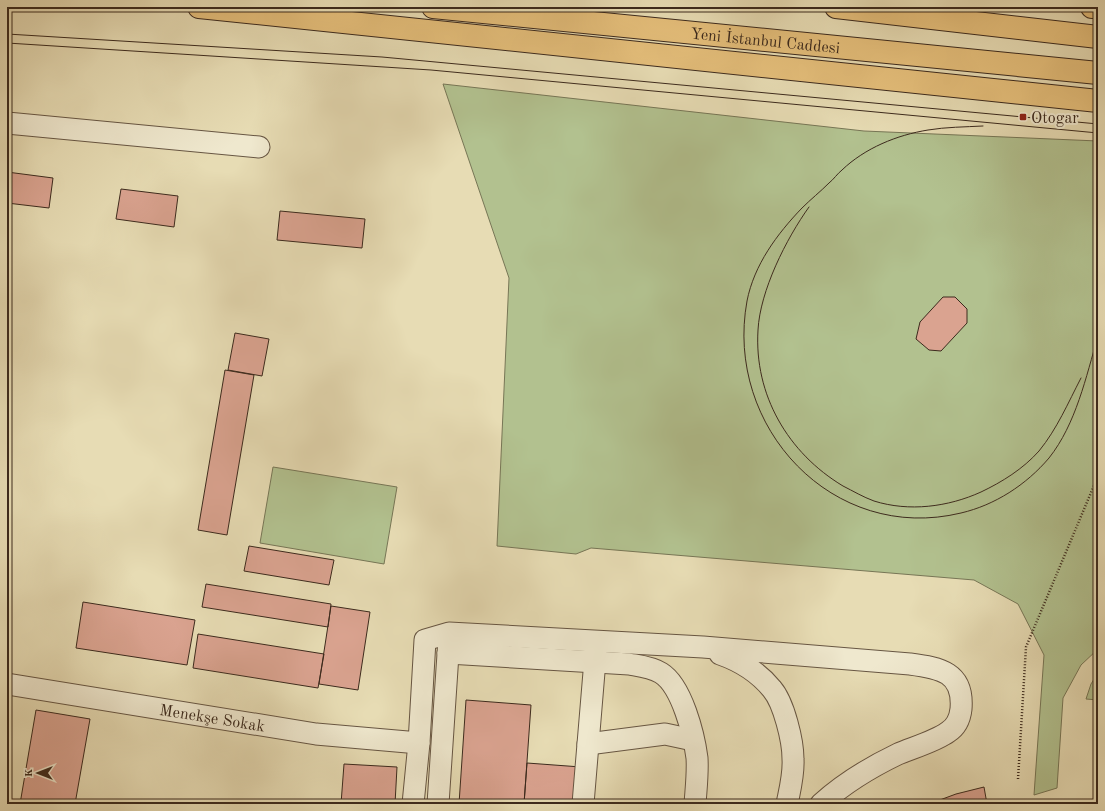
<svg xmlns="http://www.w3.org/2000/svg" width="1105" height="811" viewBox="0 0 1105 811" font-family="'Old Standard TT',serif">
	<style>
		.green { fill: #b2c18f; stroke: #777656 }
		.building { fill: #daa390; stroke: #3c2a1d }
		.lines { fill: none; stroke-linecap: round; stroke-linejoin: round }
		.minor-casing { stroke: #675643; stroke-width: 23 }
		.highway-casing { stroke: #3c2a1d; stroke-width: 24 }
		.path { stroke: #3c2a1d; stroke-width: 2.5; stroke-dasharray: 1 2; stroke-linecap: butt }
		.minor { stroke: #efe8ce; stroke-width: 21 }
		.highway { stroke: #e4be7a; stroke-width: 22 }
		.tram { stroke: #3c2a1d; stroke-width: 1 }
		.poi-dot { fill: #8f2418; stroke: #efe8ce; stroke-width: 1.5 }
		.labels { text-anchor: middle; stroke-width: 4; stroke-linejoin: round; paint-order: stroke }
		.street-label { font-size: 16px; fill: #3c2a1d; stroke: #efe8ce }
		.poi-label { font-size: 16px; fill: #3c2a1d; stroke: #efe8ce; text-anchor: start }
	</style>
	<rect width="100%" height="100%" fill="#e7dcb4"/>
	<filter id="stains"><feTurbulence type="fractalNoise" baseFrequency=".005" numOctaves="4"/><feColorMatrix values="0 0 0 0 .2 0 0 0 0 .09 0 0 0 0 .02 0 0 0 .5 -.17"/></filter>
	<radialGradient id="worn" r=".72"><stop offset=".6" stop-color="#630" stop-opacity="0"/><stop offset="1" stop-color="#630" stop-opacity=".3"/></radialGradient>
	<path class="green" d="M443,84L864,131L1098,141V649L1081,665L1063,698L1057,788L1034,795L1044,655L1018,604L974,580L591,548L576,554L497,546L509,278Z
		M273,467L397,487L384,564L260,543Z
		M1098,673V700L1086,699L1091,684Z"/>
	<path class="building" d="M7,172L53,178L49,208L7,203Z
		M121,189L178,196L174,227L116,219Z
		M280,211L365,219L362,248L277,240Z
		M943,297H955L967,309V323L941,351L929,350L916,339L920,322Z
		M235,333L269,339L262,376L228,370Z
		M225,370L254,375L227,535L198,530Z
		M249,546L334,560L329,585L244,571Z
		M206,584L331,604L328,627L202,607Z
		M83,602L195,620L187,665L76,648Z
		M331,606L370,612L358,690L319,684Z
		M198,634L324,654L318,688L193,668Z
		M466,700L531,705L524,804H459Z
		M36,710L90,719L75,804H20Z
		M527,763L581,767L578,804H524Z
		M344,764L397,767L395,804H341Z
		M984,787L987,804H929L956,794Z"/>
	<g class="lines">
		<defs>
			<g id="minor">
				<path d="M7,123L259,147"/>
				<path d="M448,653L629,664C640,666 651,667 661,673C682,686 694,735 697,758C698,773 696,789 695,804"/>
				<path d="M720,654C740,661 759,673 772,689C784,703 793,741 793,759C794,774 790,789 787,804"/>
				<path id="s1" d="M7,684L316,734L419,743"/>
				<path d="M588,744L665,734L693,740"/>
				<path d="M413,804L419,743L425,640L449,633L703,647L910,664C940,668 964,672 961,709C960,718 956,727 948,732C936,741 912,748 898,754C871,767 843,784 821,804"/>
				<path d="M438,804L449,639"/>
				<path d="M583,804L596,648"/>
			</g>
			<g id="highway">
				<path d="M199,7L1098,101"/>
				<path id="s2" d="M433,7L1098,73"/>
				<path d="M836,7L1098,37"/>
				<path d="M1092,7H1098"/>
			</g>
		</defs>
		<use href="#minor" class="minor-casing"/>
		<use href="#highway" class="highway-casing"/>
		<path class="path" d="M1018,779L1026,647L1098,476"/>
		<use href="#minor" class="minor"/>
		<use href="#highway" class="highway"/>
		<path class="tram" d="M7,34L382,57L1098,124
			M7,43L431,70L1098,133
			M983,126C965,127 946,127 928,130C897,135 865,148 842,170C837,174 834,179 829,183C820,192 811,199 802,208C777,234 754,265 747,301C724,427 833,544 961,513C995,505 1026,485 1049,458C1076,424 1086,377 1098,336
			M809,207C786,239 760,291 758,330C754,395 788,453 843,486C853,491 863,497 874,501C909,512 948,507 981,492C1002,482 1023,469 1039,451C1057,429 1068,403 1081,378"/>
	</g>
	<rect class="poi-dot" x="1019" y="113" width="8" height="8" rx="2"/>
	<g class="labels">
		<g class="street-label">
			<text dy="6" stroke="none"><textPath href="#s2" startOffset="334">Yeni İstanbul Caddesi</textPath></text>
			<text dy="6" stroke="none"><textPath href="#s1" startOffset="208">Menekşe Sokak</textPath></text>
		</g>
		<g class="poi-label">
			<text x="1031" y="123">Otogar</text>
		</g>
	</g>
	<rect width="1105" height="811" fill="none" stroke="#e7dcb4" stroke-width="24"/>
	<rect x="8" y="8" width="1089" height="795" fill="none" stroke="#3c2a1d" stroke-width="2"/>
	<rect x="12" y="12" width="1081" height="787" fill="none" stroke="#3c2a1d"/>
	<g transform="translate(38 773) rotate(270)" stroke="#efe8ce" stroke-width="3" paint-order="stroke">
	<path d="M0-3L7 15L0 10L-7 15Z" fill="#3c2a1d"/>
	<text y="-6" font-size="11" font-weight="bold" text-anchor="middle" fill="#3c2a1d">K</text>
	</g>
	<rect width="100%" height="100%" filter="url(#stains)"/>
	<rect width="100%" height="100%" fill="url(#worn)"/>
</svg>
